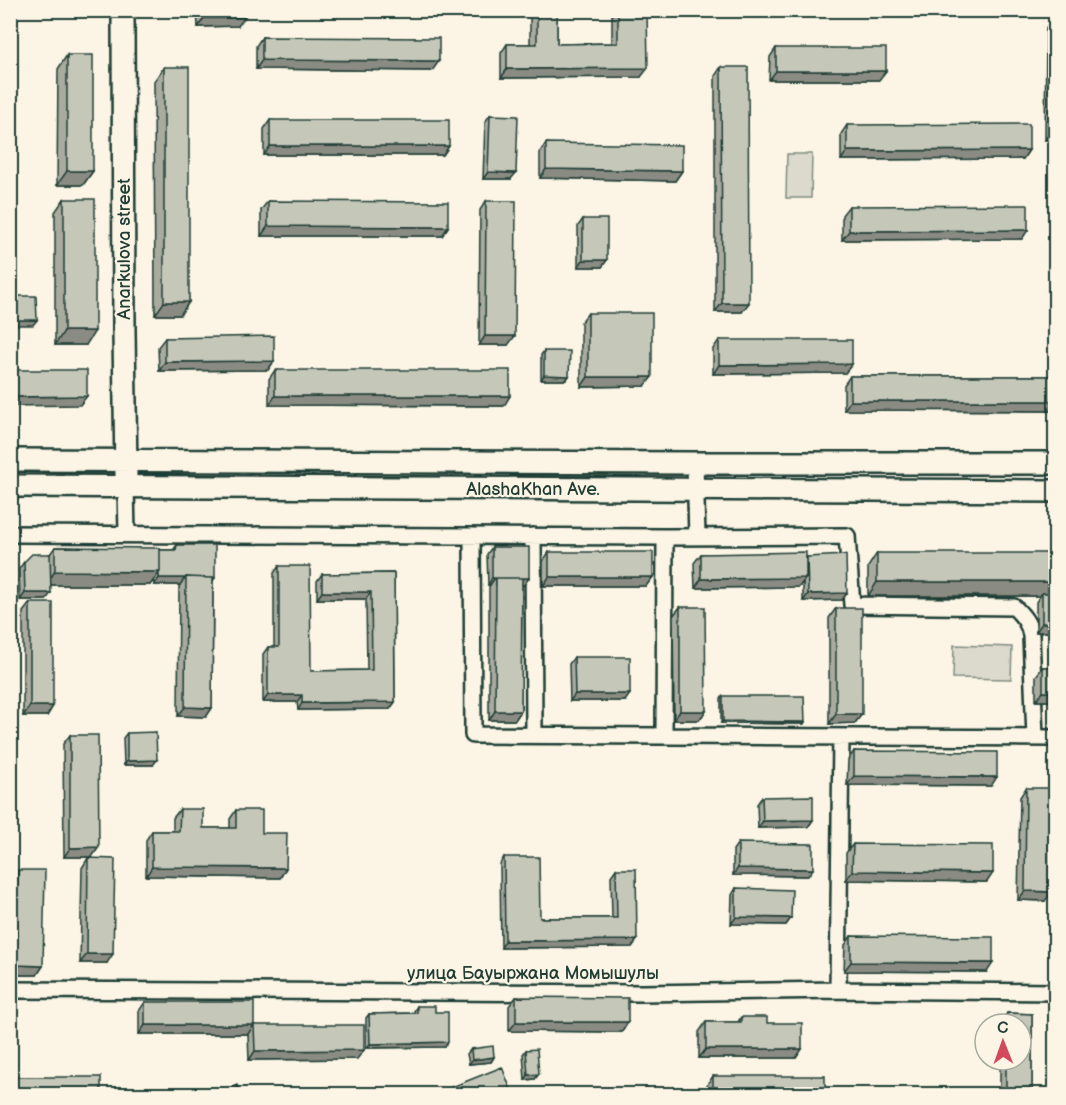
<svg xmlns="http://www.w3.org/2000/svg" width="1066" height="1105" viewBox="0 0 1066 1105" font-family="'Balsamiq Sans',sans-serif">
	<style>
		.green { fill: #dcdacc; stroke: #7e8c80; stroke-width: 1.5 }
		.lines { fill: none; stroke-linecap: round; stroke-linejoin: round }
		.street-casing { stroke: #1f3d34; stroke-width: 20 }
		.secondary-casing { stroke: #1f3d34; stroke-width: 26 }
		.street { stroke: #fcf5e5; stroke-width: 15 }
		.secondary { stroke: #fcf5e5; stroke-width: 21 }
		.wall { fill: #a9ab9f; stroke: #1f3d34; stroke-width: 1.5 }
		.shaded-wall { fill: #8a8b82; stroke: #1f3d34; stroke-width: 1.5 }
		.building { fill: #c5c7b9; stroke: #1f3d34; stroke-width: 1.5 }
		.labels { text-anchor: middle; stroke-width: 4.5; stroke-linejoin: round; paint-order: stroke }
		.street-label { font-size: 18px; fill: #1f3d34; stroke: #fcf5e5 }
	</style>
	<rect width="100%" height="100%" fill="#fcf5e5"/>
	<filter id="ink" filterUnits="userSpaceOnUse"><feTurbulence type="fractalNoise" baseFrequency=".0167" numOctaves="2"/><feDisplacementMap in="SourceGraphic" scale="12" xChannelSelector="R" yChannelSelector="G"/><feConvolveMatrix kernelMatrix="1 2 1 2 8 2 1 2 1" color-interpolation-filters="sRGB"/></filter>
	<g filter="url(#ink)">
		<path class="green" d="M787,154H812L811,198H786Z
			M954,645L1012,647L1011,679L953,678Z"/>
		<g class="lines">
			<defs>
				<path id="street" d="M695,463L697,537
					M126,487L127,534
					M10,534L665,537L847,536L852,605L1014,607C1023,616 1029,623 1031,635L1035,738
					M472,536L473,735L1056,738
					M533,536L534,735
					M664,736L665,537
					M10,990L643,993L838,990L1056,992
					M838,990L841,737"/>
				<path id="secondary" d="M123,10L124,332L126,475
					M10,460L695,463H1056
					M10,486L1056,491"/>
			</defs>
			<use href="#street" class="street-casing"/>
			<use href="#secondary" class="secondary-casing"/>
			<use href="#street" class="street"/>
			<use href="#secondary" class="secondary"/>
		</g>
		<path class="wall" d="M197,10H244L238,26L198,27Z
			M530,10H557V44L612,43V10H647L641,77L501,78V53L507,44H530Z
			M1053,19H1056V140H1045L1046,28Z
			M262,37L432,71L256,69V46Z
			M776,48L879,80H769L770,57Z
			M67,55L93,171L83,185H57L58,69Z
			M164,67L189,302L180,315H155L154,81Z
			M721,67L742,312H715V76Z
			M490,115L511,179H483L485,122Z
			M270,120L449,146L443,155H264V129Z
			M847,125L1029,150L1023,159L841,160V134Z
			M546,143L682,171L675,181L540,178V152Z
			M64,199L86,345H55V212Z
			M268,201L448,227L442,236H261V210Z
			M486,201L508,345H479L480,210Z
			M849,206L1022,239L842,240V215Z
			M583,219L607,260L602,267H578V226Z
			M588,313L645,386L581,387V322Z
			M165,338L274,361L268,370L159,371L158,347Z
			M719,340L852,364L845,373L713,374V349Z
			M544,351L569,376L566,380H541V355Z
			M275,370L504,406L269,405V379Z
			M850,376H1056V411L844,410V385Z
			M177,545L215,578L213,581L212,708L206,717L178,716L179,587L180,585H154V580L150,585H51L46,600H20L19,569L24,562L50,554L55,547L173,550Z
			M492,547L524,585H522L521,711L515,720H489V587L490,585H488L487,554Z
			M549,552L653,577L646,586H543V561Z
			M877,553L1056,593V701H1036V676L1043,667H1052V632H1036V602L1040,596H868V567Z
			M701,554L806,559L807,557L847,593L842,600L803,601V582L799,587L695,588L694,563Z
			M279,566L311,671L367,670L366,599H317V581L322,574L394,573L395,702L390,709L298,710L297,702H263V654L268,647H274V573Z
			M30,603L53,706L47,716H23V612Z
			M680,607L706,711L699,720H674L673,616Z
			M836,608L862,714L855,723L829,724V618Z
			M574,657L625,701H570L569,664Z
			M723,696L804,724L721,723V698Z
			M127,733L153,765H124L123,738Z
			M70,735L92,857H64L63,744Z
			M854,751L991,786L847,785L848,760Z
			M1026,788L1045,901L1018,900L1020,797Z
			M762,797L813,820L808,827L758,828L757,804Z
			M180,809L203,828H230V819L236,810L262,833L286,868L280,878L146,876V840L152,831H173V818Z
			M738,843L808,876L733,875V850Z
			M853,844L987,882L846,880V853Z
			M504,857L540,918H612L611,876L616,869L637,940L632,947L501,948L500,864Z
			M88,858L107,963H80L82,868Z
			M18,870L43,966L37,975H10L12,879Z
			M736,888L791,918L786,925L731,924L732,895Z
			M1056,902V974H1054V904Z
			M851,936L987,972L844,971L845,945Z
			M516,997L628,1022L622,1032L509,1031V1006Z
			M145,1002L254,1025L357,1059L249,1060L248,1034H139V1011Z
			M417,1006L435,1012L445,1047L366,1048V1018L369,1014L414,1013V1011Z
			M1007,1013L1032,1014V1095H1000V1060H1021V1024H1000Z
			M741,1017L767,1023L802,1049L796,1058H699V1032L706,1022H738Z
			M471,1049L494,1057L491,1062L469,1064L467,1054Z
			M526,1050L535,1079L525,1080L523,1054Z
			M713,1076L825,1095H707V1085Z"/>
		<path class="shaded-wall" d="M59,10H85L84,12H58Z
			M245,17L238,26L198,27L204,18Z
			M262,60L439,61L432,71L256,69Z
			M648,68L641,77L501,78L507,69Z
			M776,71H886L879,80H769Z
			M1056,130V140H1045L1051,131Z
			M270,146H449L443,155H264Z
			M1029,150L1023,159L841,160L847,151Z
			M546,169L682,171L675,181L540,178Z
			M67,171H93L83,185H57Z
			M488,172L516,173L511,179H483Z
			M268,226L448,227L442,236H261Z
			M1028,230L1022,239L842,240L849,231Z
			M583,260H607L602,267H578Z
			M164,302H189L180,315H155Z
			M722,303H749L742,312H715Z
			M10,320H37L33,325H10Z
			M64,331H95L86,345H55Z
			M485,336H515L508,345H479Z
			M274,361L268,370L159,371L165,362Z
			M852,364L845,373L713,374L719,365Z
			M544,375L569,376L566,380H541Z
			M588,377H652L645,386L581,387Z
			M87,396L80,405L10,406V397Z
			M275,396H510L504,406L269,405Z
			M850,401H1056V411L844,410Z
			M55,571L160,572L150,585H46Z
			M549,577H653L646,586H543Z
			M159,578H185L180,585H154Z
			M492,578H495L490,585H488Z
			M496,578H529L524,585H496Z
			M806,578L799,587L695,588L701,579Z
			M877,582H1056V591L1052,596L1042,593L1040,596H868Z
			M322,592H371L366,599H317Z
			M25,593H51L46,600H20Z
			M847,593L842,600L803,601L808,594Z
			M1042,623H1056V626L1052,632H1036Z
			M1043,692H1056V701H1036Z
			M575,694H630L625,701H570Z
			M268,695H302L297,702H263Z
			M395,702L390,709L298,710L302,703Z
			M30,706H53L47,716H23Z
			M185,707L212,708L206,717L178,716Z
			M495,711H521L515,720H489Z
			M680,711H706L699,720H674Z
			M836,714H862L855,723L829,724Z
			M723,721L805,722L804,724L721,723Z
			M157,760L153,765H124L127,761Z
			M854,776L997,777L991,786L847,785Z
			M813,820L808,827L758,828L763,821Z
			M99,847L92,857H64L70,848Z
			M152,867L286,868L280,878L146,876Z
			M738,868L813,869L808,876L733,875Z
			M852,871L993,873L987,882L846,880Z
			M1025,891L1052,892L1045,901L1018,900Z
			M736,917L791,918L786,925L731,924Z
			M637,940L632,947L501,948L505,941Z
			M87,954H113L107,963H80Z
			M851,962L993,963L987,972L844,971Z
			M16,965L43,966L37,975H10Z
			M516,1022H628L622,1032L509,1031Z
			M145,1025H254L248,1034H139Z
			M448,1042L445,1047L366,1048L370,1044Z
			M706,1049H802L796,1058H699Z
			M364,1050L357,1059L249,1060L255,1051Z
			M494,1057L491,1062L469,1064L472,1060Z
			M539,1074L535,1079L525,1080L528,1075Z"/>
		<path class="building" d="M204,10H244L245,17L204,18Z
			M537,10H557V44L618,43V10H647L648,68L507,69V44H537Z
			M10,14H12V41H10Z
			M1053,19H1056V130L1051,131Z
			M262,37L439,38V61L262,60Z
			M776,48H886V71H776Z
			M67,55H93V171H67Z
			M164,67H189V302H164Z
			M721,67H748L749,303H722Z
			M490,115L518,116L516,173L488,172Z
			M270,120H449V146H270Z
			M1029,124V150L847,151V125Z
			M546,143L682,145V171L546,169Z
			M64,199H95V331H64Z
			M268,201L448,202V227L268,226Z
			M486,201H516L515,336H485Z
			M1028,205V230L849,231V206Z
			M583,219H607V260H583Z
			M10,296H36L37,320H10Z
			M588,313H652V377H588Z
			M274,336V361L165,362V338Z
			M719,340H852V364L719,365Z
			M544,351H570L569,376L544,375Z
			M10,370H87V396L10,397Z
			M275,370H510V396H275Z
			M850,376H1056V401H850Z
			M177,545H215V578L186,577V578H159V573L160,572V550H176Z
			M55,547L160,548V572L55,571Z
			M492,547H529V578H492Z
			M549,552H653V577H549Z
			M806,552V578L701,579V554Z
			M877,553H1056V582H877Z
			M32,554H50L51,593H25L24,562Z
			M846,555L847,593L808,594L807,557Z
			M279,566H310L311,671L372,670L371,592H322V574L394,573L395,702L302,703V695H268V647H279Z
			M186,577L213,578L212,708L185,707Z
			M496,578H522L521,711H495Z
			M1042,593H1056V623H1042Z
			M30,603H53V706H30Z
			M680,607H705L706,711H680Z
			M836,608H862V714H836Z
			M574,657H630V694H575Z
			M1043,667H1056V692H1043Z
			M723,696H804L805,722L723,721Z
			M156,732L157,760L127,761V733Z
			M70,735H98L99,847L70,848Z
			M854,751L997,752V777L854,776Z
			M1026,788H1053L1052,892L1025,891Z
			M813,796V820L763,821L762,797Z
			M180,809H203V828H236V810H262V833H287L286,868L152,867V831H179Z
			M738,843L813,844V869L738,868Z
			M853,844L993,845V873L852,871Z
			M504,857H539L540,918H617L616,869H636L637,940L505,941Z
			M88,858L115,859L113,954H87Z
			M18,870H45L43,966L16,965Z
			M736,888L792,890L791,918L736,917Z
			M851,936L993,937V963L851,962Z
			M516,997L628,998V1022H516Z
			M145,1002H254V1025H145Z
			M417,1006H435V1012H448V1042L370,1044L369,1014L417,1013Z
			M1007,1013L1032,1014V1095H1006V1060H1021V1024H1006Z
			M741,1017H767V1023H802V1049H706V1022H741Z
			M254,1025H364V1050L255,1051Z
			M493,1046L494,1057L472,1060L471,1049Z
			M537,1049L539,1074L528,1075L526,1050Z
			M502,1067L513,1095H432Z
			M713,1076H825V1095H713Z
			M10,1077H101V1095H10Z
			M237,1085L241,1095H213Z
			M648,1088L651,1095H634Z
			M954,1089L956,1095H939Z"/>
	</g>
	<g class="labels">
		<g class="street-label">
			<text transform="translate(124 249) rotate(-90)" y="6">Anarkulova street</text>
			<text x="533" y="495">AlashaKhan Ave.</text>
			<text x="533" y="979">улица Бауыржана Момышулы</text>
		</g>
	</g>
	<rect width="1066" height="1105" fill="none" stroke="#fcf5e5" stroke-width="36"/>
	<rect x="18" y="18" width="1030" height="1069" fill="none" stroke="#1f3d34" stroke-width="2" filter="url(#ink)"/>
	<g transform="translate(1003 1042) rotate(359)"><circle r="28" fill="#fcf5e5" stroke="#a4ab9e" stroke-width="1.5"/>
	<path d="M0-4.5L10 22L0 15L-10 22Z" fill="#d1495b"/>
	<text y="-9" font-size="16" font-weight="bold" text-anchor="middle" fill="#1f3d34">С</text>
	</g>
</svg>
